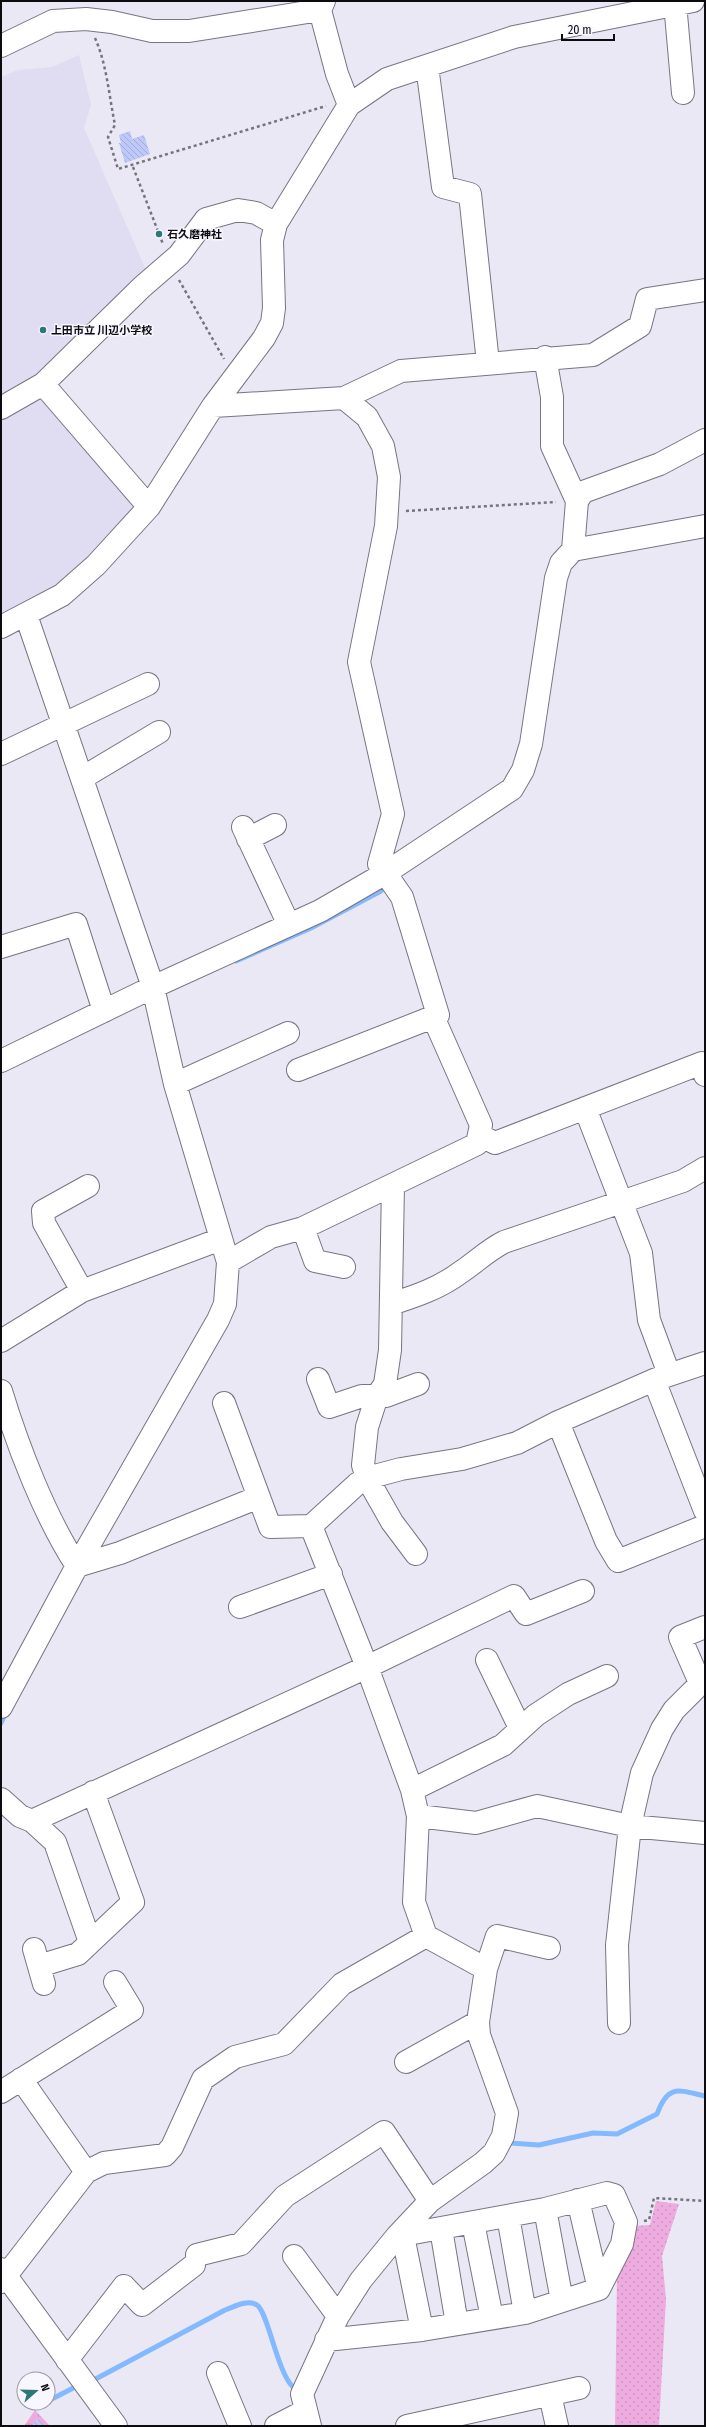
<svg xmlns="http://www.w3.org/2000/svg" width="706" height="2427" viewBox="0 0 706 2427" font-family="'Fira Sans Condensed','Noto Sans JP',sans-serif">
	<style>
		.built { fill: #e0dcf1 }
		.grass { fill: url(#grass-dots) }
		.park { fill: url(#park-tufts) }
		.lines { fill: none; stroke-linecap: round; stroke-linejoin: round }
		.stream { stroke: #83b9fe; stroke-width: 5 }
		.building { fill: url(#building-back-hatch) }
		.minor-casing { stroke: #777581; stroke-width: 24 }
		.path { stroke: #75737c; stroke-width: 2.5; stroke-dasharray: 3 3; stroke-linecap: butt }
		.minor { stroke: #fff; stroke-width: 22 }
		.poi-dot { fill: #2d7776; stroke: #f8f6ff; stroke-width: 1.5 }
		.labels { text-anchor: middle; stroke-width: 3; stroke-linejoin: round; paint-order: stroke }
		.poi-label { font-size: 11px; font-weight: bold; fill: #0c0b10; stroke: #f8f6ff; text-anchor: start }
	</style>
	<defs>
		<pattern id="grass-dots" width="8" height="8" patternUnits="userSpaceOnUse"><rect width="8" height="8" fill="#eeabdf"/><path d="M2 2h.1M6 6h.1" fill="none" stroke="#cb92be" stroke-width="1.8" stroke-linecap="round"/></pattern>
		<pattern id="park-tufts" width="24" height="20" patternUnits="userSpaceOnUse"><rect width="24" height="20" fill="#eeabdf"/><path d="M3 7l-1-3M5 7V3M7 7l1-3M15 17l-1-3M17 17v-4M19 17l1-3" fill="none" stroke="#cb92be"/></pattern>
		<pattern id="building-back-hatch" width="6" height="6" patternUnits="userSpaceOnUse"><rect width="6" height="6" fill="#bec9f9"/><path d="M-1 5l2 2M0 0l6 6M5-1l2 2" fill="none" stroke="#a2abd4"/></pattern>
	</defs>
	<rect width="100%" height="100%" fill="#ebe8f6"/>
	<path class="built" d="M79,55L91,105L84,128L146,270L127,286L44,374L139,506L92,557L58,583L1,613V77L18,70L52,67Z"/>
	<path class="grass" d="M656,2201L679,2204L662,2256L666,2299L659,2426H615L617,2274L632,2226L650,2225Z"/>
	<path class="park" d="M35,2410L50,2426H24Z"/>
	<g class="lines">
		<path class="stream" d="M236,961L311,928L381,891
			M1,1723L6,1712
			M507,2145L510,2143L539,2145L593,2133L617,2134L657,2114C668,2084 678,2090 705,2096
			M90,2382L225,2310C234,2307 247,2299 257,2305C268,2312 277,2372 293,2387
			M48,2401L79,2385
			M38,2407L44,2403"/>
	</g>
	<path class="building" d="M130,131L132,139L144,135L150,154L125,163L119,143H121L119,135Z
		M36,2419L47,2426H32Z"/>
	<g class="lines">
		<defs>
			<path id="minor" d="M324,1L320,10L337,74L349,105
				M675,3L683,93
				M1,46L53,21L86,19L112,22L152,31H189L320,10
				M427,66L443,187L470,194L488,363
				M545,357L552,397V446L577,501
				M213,406L344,398L401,371L593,355L640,326L647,299L705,290
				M1,408L43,384
				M149,507L43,384L142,287L179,255L206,219L238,210L256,213L276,224
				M573,550L577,501L583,492L660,464L705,440
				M1,627L62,595L96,565L149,507L213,406L264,338L272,323L274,308L272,240L276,224L349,105L387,79L514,37L693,1
				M1,754L148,684
				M82,778L159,732
				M243,827L289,925
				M248,839L275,825
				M1,947L76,924L104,1011
				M1,1061L153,987L320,911L384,874L512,789L523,770L531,744L556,578L561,563L573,550L705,526
				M298,1070L438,1015
				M175,1084L288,1033
				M585,1108L641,1253L649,1320L669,1374
				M479,1135L495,1143L702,1063L705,1075
				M393,1185L390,1350L385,1384L377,1396L367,1427L363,1465L367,1478L392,1522L416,1554
				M303,1228L315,1261L344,1267
				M228,1262L271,1237L303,1228L477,1144L481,1125L435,1021L438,1015L402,897L379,864L393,814L359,662L386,526L389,477L383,446L367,417L344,398
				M82,1291L44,1223L43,1211L88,1186
				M391,1304C416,1296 440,1288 461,1272C476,1262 488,1250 504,1242L683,1181L705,1168
				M1,1341L82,1291L221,1239
				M318,1379L329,1407L362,1396H386L418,1384
				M654,1380L705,1511
				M1,1391C18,1447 45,1517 77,1566
				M224,1403L270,1527L311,1526L367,1667L412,1790L418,1816L414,1902L426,1936L486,1969L478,2022L479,2035L507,2113L503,2136L494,2153L483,2163L430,2201L397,2236L361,2280L338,2316L302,2394L310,2426
				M558,1422L606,1541L618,1561L705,1526
				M311,1526L357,1484L367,1478L401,1469L462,1459L517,1443L558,1422L654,1380L705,1363
				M77,1566L120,1553L259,1497
				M240,1607L331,1574
				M487,1660L520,1728
				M701,1685L680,1637L705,1627
				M1,1707L77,1566L218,1320L225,1304L228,1262L175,1084L153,987L26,615
				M412,1790L503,1745L536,1715L568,1694L607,1676
				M1,1799L20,1816L32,1821L55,1842L90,1942
				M418,1816L476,1823L537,1806L630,1826L705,1833
				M32,1821L367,1667L514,1596L526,1614L583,1591
				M34,1949L44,1984
				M39,1966L78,1954L133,1902L93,1792
				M486,1969L497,1936L549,1948
				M619,2023L617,1945L630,1826L642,1773L662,1729L674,1710L705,1679
				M406,2062L478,2022
				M21,2079L86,2172
				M1,2092L132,2010L115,1982
				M578,2200L599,2289
				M545,2209L562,2301
				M508,2216L525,2313
				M473,2223L492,2318
				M441,2229L457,2324
				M403,2236L422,2330
				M197,2255L241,2244L285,2196L384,2132L430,2201
				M294,2256L338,2316
				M1,2269L116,2426
				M1,2282L86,2172L104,2163L165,2155L172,2147L203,2079L235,2057L284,2044L342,1984L426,1936
				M326,2340L422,2330L525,2313L599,2289L622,2244L626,2222L614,2195L607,2193L545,2209L397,2236
				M67,2360L124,2286L142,2305L194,2265
				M218,2373L240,2426
				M550,2395L557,2426
				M276,2426L305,2411
				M407,2426L579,2388"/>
		</defs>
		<use href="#minor" class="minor-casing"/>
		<path class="path" d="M95,38C107,65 109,96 115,125L108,137L118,169L326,106
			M133,167L163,244
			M179,280L224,359
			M406,511L556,502
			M644,2221L649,2220L654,2198L705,2201"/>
		<use href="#minor" class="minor"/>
	</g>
	<g class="poi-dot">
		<circle cx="159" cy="234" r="4"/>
		<circle cx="43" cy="330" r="4"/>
	</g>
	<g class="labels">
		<g class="poi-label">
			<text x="167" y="238">石久磨神社</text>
			<text x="51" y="334">上田市立 川辺小学校</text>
		</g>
	</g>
	<rect width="706" height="2427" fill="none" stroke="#0c0b10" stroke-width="4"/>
	<g transform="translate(36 2391) rotate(70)"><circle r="19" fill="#f8f6ff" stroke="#9a989f"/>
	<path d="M0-3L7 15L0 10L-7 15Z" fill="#2d7776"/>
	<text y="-6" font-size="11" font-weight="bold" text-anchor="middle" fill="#0c0b10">N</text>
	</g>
	<path d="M562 34v6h52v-6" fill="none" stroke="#0c0b10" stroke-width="2"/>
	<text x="568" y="34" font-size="12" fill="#0c0b10" stroke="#f8f6ff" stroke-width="3" paint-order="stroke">20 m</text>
</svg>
